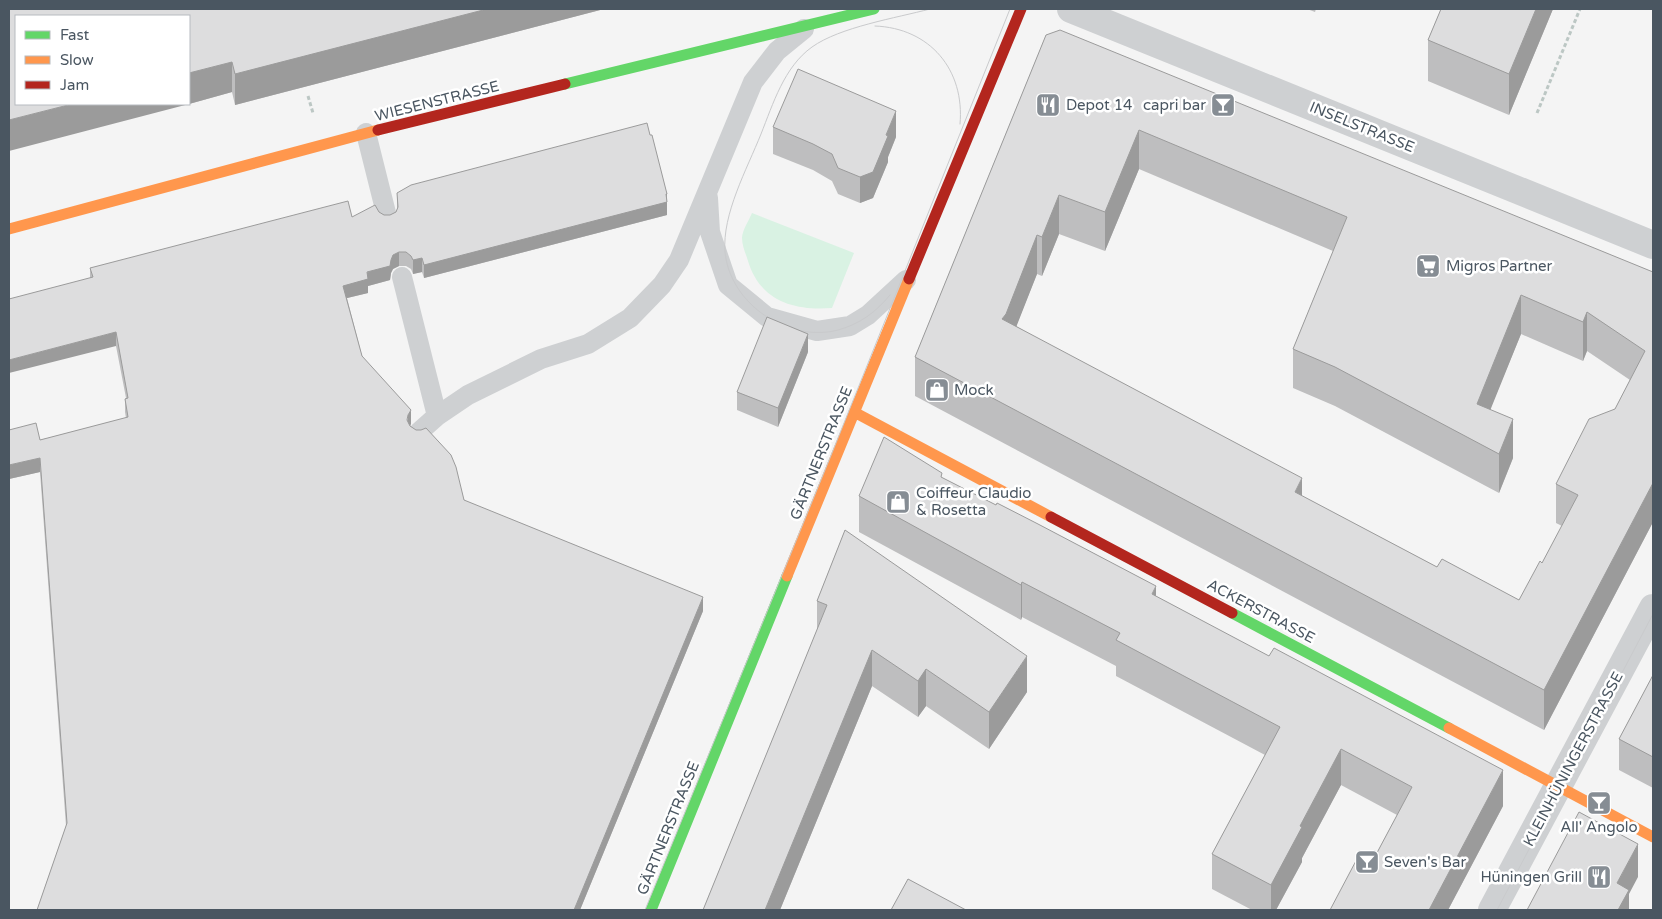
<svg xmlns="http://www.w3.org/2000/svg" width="1662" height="919" viewBox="0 0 1662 919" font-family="'Varela Round',sans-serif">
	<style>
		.green { fill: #d9f2e3 }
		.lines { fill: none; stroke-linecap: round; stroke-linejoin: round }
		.path { stroke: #bcc7c4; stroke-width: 3; stroke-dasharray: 4 2.5; stroke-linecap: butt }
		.lane { stroke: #ced0d2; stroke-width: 20 }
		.street { stroke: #ced0d2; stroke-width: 28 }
		.fast { stroke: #63d668; stroke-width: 11 }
		.slow { stroke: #ff974d; stroke-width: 11 }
		.jam { stroke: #b3261e; stroke-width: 11 }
		.tram { stroke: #c9cacc; stroke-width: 1 }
		.wall { fill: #bebebf; fill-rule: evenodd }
		.shaded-wall { fill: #9b9b9b }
		.building { fill: #ddddde; stroke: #9b9b9b; fill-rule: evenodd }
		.labels { text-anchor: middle; stroke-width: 5; stroke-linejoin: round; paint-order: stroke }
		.street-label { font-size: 15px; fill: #4a5661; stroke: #fff }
		.poi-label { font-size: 15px; fill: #4a5661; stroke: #fff; text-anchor: start }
	</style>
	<rect width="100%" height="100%" fill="#f4f4f4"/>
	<path class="green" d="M752,213L854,253L832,308C794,311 760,301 748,261C746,254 742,246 742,238C742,231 749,220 752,213Z"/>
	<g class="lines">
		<path class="path" d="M308,96L313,113
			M1537,113L1580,9"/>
		<path class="lane" d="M366,133L387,217
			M708,198L710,232L728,285L767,317L817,331L850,326L868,315L906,280
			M402,277L437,416
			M419,432L437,416L468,395L541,359L588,344L630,318L662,285L679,260L753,82L777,51L804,29"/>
		<path class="street" d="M1071,9L1653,245
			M1492,910L1653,608"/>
		<path class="fast" d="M565,84L874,9
			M1232,613L1449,728
			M651,910L787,576"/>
		<path class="slow" d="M9,229L378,130
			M854,412L1051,517
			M787,576L909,279
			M1449,728L1653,837"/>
		<path class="jam" d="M378,130L565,84
			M909,279L1021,9
			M1051,517L1232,613"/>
		<path class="tram" d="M875,26C930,28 965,70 960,124
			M890,295C876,312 860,324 838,330C788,343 730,304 725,252C722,214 747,169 761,134C773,104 784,67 812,47C840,27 896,18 930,9
			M645,910L832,453L1010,9
			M1497,910L1653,614"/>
	</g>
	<path class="wall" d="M9,9H604L235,105L232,92L189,104V16Z
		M1307,9H1316L1315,12Z
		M1441,9H1553L1509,115L1428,81V40Z
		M1046,35L1653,272V522L1544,730L915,396V357ZM1139,169L1333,251L1293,349V388L1335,406L1499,493L1513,458L1490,409L1521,334L1583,361L1587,351L1630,380L1615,409L1556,484V523L1562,526L1542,563L1519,600L1437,567L1302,496L1016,326L1037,274L1042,276L1059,234L1105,251Z
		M773,127L896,137L888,157V162L873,198L860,203L838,194L832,181L813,170L773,154Z
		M650,135L667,194V215L424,278L422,272L413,274L411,269L406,266H399L393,269L391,273L390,280L368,286V293L347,298L362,356L411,424L410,425L464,500L703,611L580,910H37L66,826L40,472L9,479L40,440L126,418L125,412V399L126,398L116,346L90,278V268L379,212L384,215H390L396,212L397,209V193Z
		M808,352L778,427L737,410V392Z
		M942,478L1156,596L1503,806L1448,910H1330L1371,864L1397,815L1341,785L1302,858V862L1276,910H1252L1212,889V854L1265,755L1116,676V666L1022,617L1021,620L859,532V496Z
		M845,530L1027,692L989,749L926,706L918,717L872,686L780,910H703L817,630V601Z
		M1653,675V788L1619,770V739Z"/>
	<path class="shaded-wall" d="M487,9H604L235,105V74Z
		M1536,9H1553L1509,115V74Z
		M232,62V92L189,104V73Z
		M72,104H189L9,151V120Z
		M896,111V137L888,157V162L873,198L860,203V177L886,135Z
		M1139,130V169L1105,251V212Z
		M666,194H667V215L424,278V265Z
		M1059,195V234L1042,276V237Z
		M1037,235V274L1006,353L1002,319Z
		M399,252V266L393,269L391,273L390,280L368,286V293L343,299V286L391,260L393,255Z
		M422,258V272L413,274V260Z
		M1521,295V334L1477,443V404Z
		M1587,312V351L1583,361V322Z
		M116,332V346L9,373V360Z
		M808,334V352L778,427V408Z
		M411,410V424L408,429V415Z
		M1513,419V458L1499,493V454Z
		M40,458V472L9,479V465Z
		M1302,478V517L1295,492Z
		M1653,483V522L1544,730V690Z
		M1022,582V617L1021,620V585Z
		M1156,586V622L1152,594Z
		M703,597V611L580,910H574Z
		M872,650V686L780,910H765Z
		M1027,656V692L989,749V712Z
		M926,669V706L918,717V681Z
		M1341,749V785L1302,858V862L1276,910H1271V885L1300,826Z
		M1503,770V806L1448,910H1429Z
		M1638,844V877L1629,894V910H1617V883Z"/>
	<path class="building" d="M9,9H487L235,74L232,62L189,73V16H16V104H72L9,120Z
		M1441,9H1536L1509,74L1428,40Z
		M1060,30L1653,272V483L1544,690L915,357L1046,35ZM1139,130L1347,217L1293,349L1335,367L1499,454L1513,419L1477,404L1521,295L1583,322L1587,312L1645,351L1615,409L1589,419L1556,484L1578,495L1542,563L1540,561L1519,600L1442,559L1437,567L1295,492L1302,478L1002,319L1006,314L1037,235L1042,237L1059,195L1105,212Z
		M798,69L896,111L886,135L888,136L873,172L860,177L838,168L832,154L813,144L773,127Z
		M647,123L650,135H652L667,194H666L667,202L424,265L422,258L413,260L411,256L406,252H399L393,255L391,260L390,266L367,272L368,279L343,286L362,356L411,410L408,415L407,420L410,426L416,430H421L426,428L451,455L456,467L464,500L703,597L574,910H37L67,823L40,458L9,465V430L36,423L40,440L128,417L125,399L128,398L116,332L9,360V299L93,277L90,268L348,201L352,217L375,205L379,212L384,215H390L396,212L398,207L397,193L411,185Z
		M767,317L808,334L778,408L737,392Z
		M884,437L942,473L941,477L996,505L997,503L1038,524L1156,586L1152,594L1269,656L1274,648L1503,770L1429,910H1330L1358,857L1371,864L1412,787L1341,749L1300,826L1302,827L1271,885L1212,854L1280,727L1116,640L1120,633L1022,582L1021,585L859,496Z
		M845,530L1027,656L989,712L926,669L918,681L872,650L765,910H703L827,605L817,601Z
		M1653,675V757L1619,739Z
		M1579,812L1638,844L1617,883L1629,890L1618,910H1527Z
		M908,879L966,910H891Z"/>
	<defs>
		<symbol id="restaurant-square" viewBox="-11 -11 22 22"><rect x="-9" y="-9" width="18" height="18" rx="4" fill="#868d94" stroke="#fff"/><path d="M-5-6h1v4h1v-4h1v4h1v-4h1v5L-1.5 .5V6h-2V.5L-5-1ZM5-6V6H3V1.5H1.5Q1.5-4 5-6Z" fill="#fff"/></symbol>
		<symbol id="bar-square" viewBox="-11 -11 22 22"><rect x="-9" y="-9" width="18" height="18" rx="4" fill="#868d94" stroke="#fff"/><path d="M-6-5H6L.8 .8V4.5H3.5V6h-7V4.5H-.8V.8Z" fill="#fff"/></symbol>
		<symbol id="supermarket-square" viewBox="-11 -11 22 22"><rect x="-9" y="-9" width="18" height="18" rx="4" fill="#868d94" stroke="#fff"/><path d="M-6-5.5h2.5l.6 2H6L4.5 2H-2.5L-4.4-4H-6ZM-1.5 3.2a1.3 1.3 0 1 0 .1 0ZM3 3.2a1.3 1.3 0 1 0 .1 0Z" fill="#fff"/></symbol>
		<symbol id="shop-square" viewBox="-11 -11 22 22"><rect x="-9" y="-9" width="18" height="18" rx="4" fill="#868d94" stroke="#fff"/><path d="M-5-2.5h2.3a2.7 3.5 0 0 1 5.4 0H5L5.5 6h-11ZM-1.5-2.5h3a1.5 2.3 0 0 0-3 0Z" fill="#fff"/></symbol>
	</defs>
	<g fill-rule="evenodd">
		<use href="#restaurant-square" x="1034" y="91" width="28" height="28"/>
		<use href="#bar-square" x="1209" y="91" width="28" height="28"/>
		<use href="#supermarket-square" x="1414" y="252" width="28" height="28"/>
		<use href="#shop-square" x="923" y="376" width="28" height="28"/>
		<use href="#shop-square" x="884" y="488" width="28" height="28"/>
		<use href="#bar-square" x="1585" y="789" width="28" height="28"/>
		<use href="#bar-square" x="1353" y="848" width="28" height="28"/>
		<use href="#restaurant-square" x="1585" y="863" width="28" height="28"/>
	</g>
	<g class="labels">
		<g class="street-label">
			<text transform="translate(437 101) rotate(-14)" y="5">WIESENSTRASSE</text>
			<text transform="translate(1362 127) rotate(22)" y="5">INSELSTRASSE</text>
			<text transform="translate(821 453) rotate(-68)" y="5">GÄRTNERSTRASSE</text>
			<text transform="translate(1261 611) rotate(28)" y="5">ACKERSTRASSE</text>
			<text transform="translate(1573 759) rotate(-62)" y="5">KLEINHÜNINGERSTRASSE</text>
			<text transform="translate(668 828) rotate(-68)" y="5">GÄRTNERSTRASSE</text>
		</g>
		<g class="poi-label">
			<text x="1066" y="110">Depot 14</text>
			<text x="1206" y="110" text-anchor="end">capri bar</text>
			<text x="1446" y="271">Migros Partner</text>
			<text x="954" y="395">Mock</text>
			<text x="916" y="498">Coiffeur Claudio<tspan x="916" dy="17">&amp; Rosetta</tspan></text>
			<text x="1599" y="832" text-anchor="middle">All' Angolo</text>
			<text x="1384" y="867">Seven's Bar</text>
			<text x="1582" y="882" text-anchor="end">Hüningen Grill</text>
		</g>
	</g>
	<rect width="1662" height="919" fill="none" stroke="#4a5661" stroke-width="20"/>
	<rect x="15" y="15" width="175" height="90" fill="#ffffff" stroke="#b7bbc0"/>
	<rect x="25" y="31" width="25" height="8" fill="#63d668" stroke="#b7bbc0"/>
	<text x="60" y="40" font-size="15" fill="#4a5661">Fast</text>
	<rect x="25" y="56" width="25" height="8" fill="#ff974d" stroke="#b7bbc0"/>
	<text x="60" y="65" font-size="15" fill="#4a5661">Slow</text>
	<rect x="25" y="81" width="25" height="8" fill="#b3261e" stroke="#b7bbc0"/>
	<text x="60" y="90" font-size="15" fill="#4a5661">Jam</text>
</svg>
